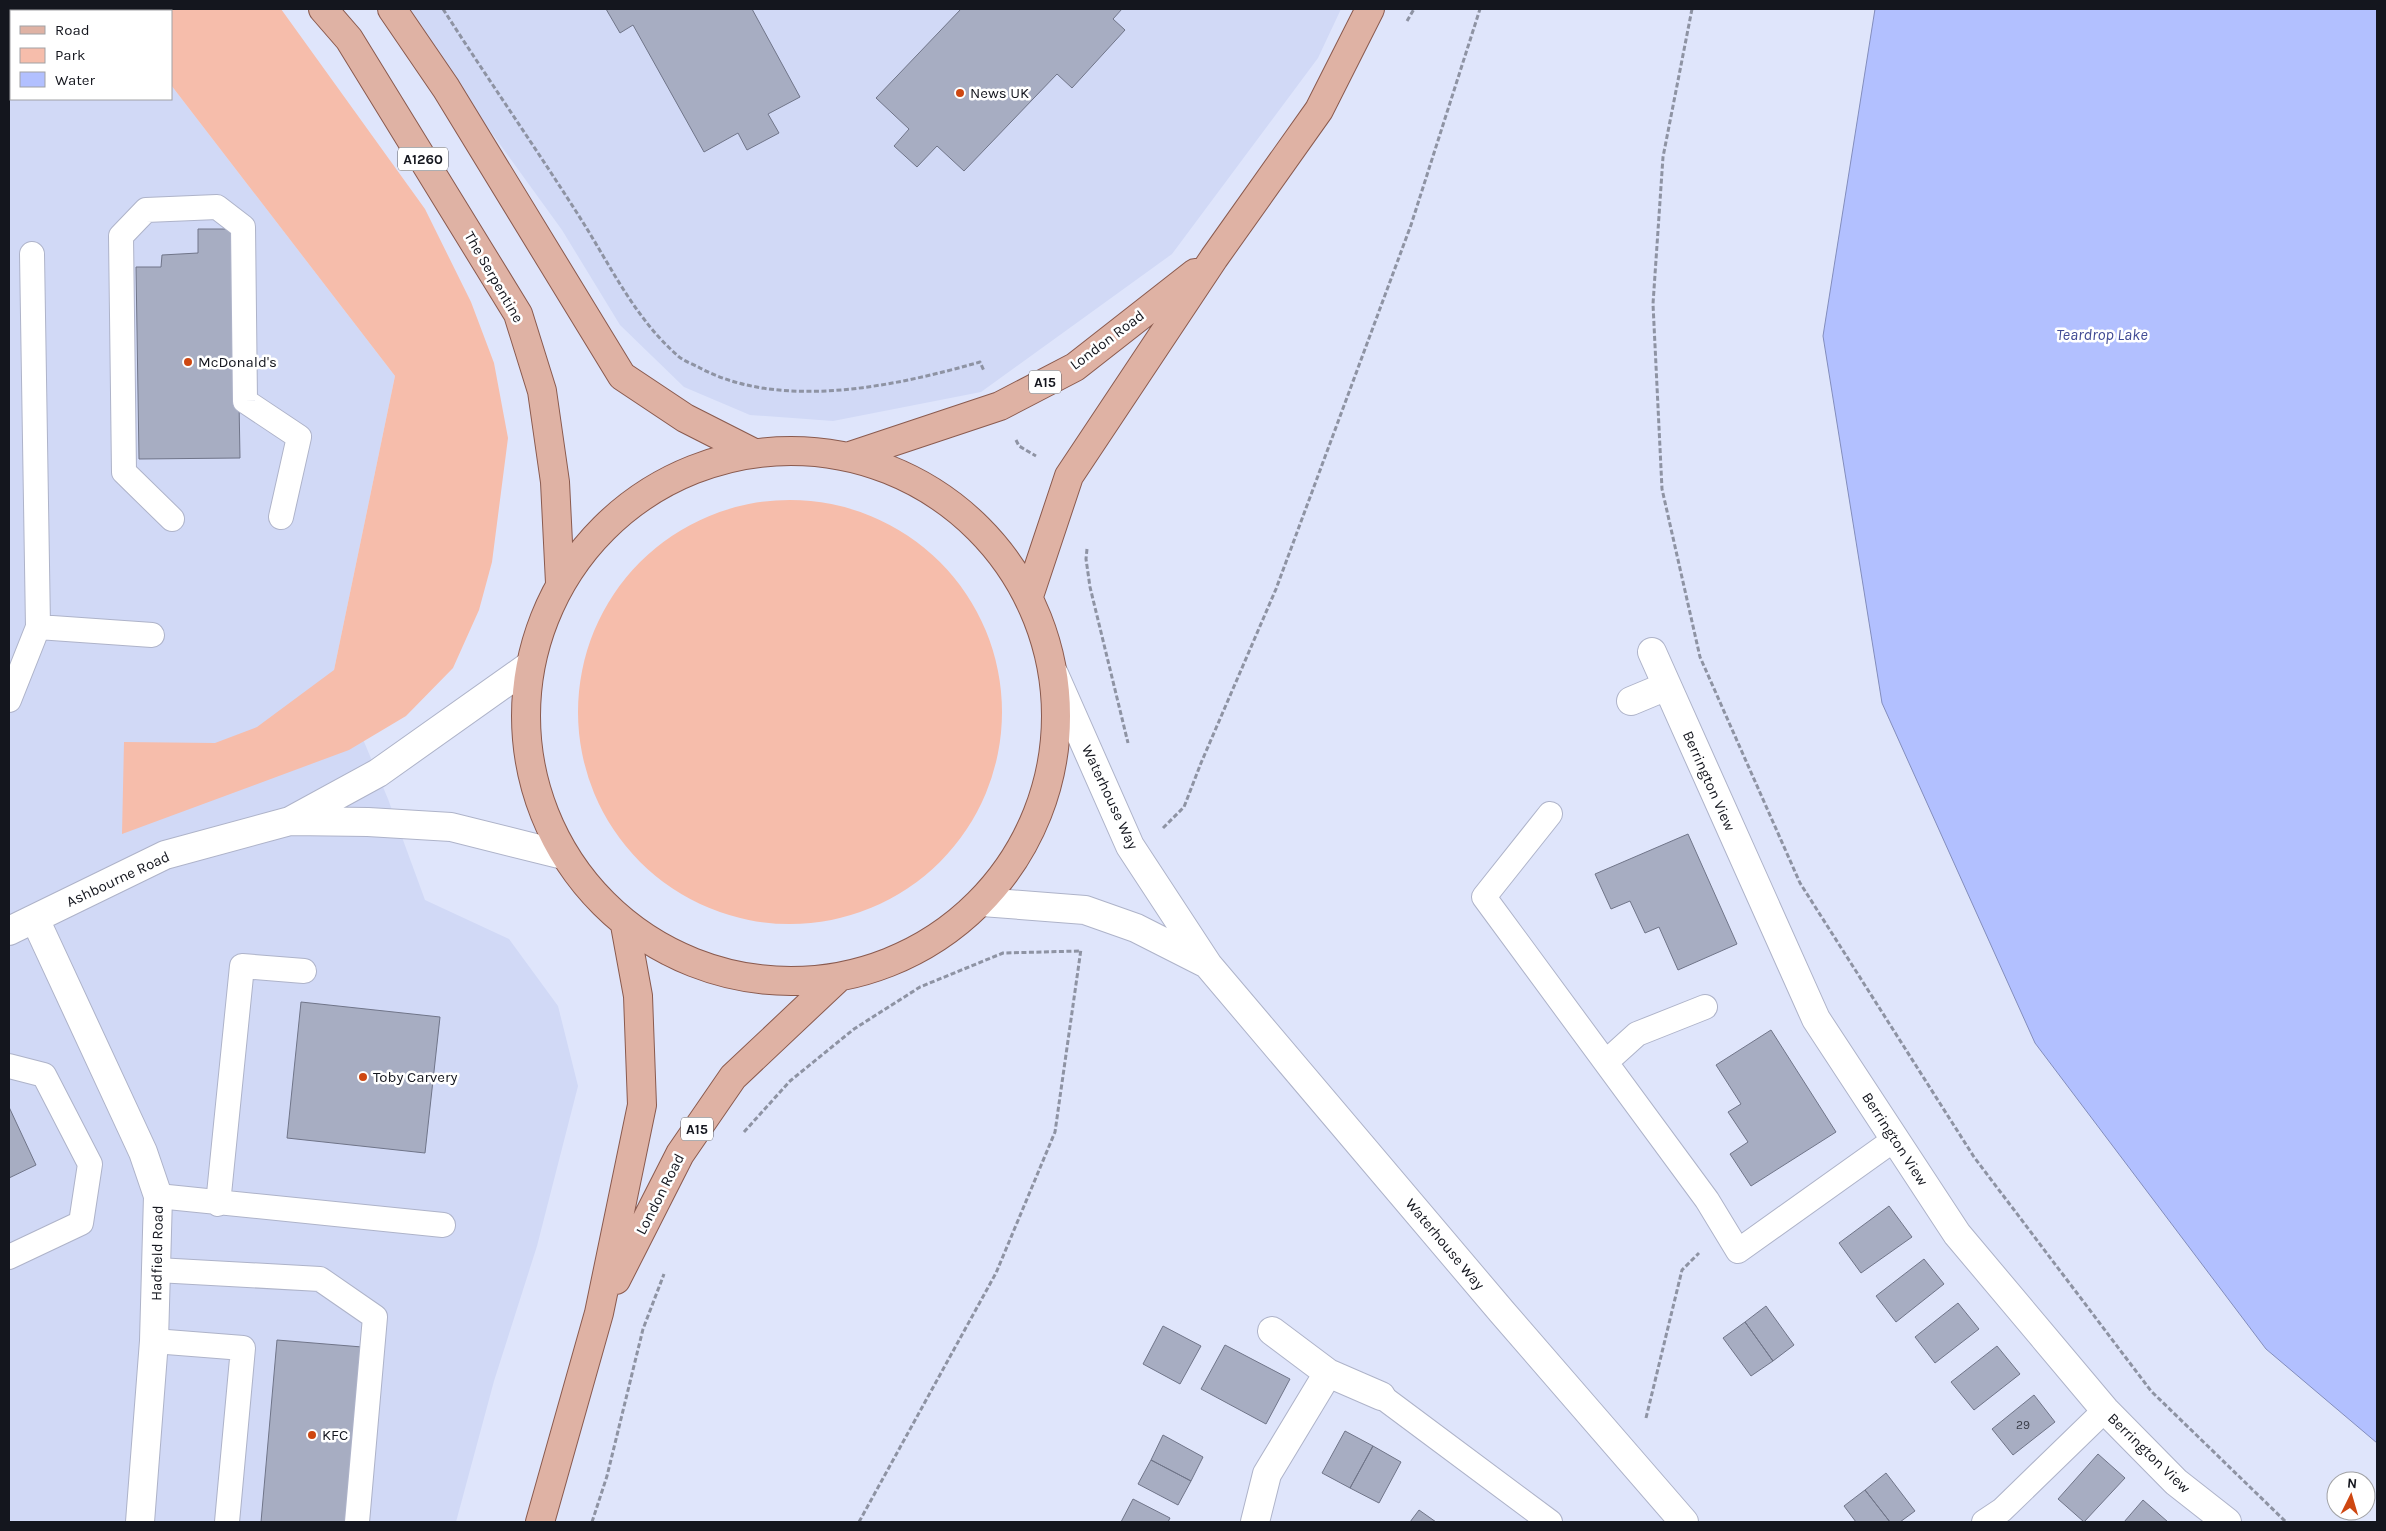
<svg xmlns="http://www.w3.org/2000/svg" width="2386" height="1531" viewBox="0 0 2386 1531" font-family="Karla,sans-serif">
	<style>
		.built { fill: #d1d9f6 }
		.green { fill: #f6bdab }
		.water { fill: #b2c0ff; stroke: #838dbc }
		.building { fill: #a7adc2; stroke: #707589 }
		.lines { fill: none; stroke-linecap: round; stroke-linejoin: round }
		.service-casing { stroke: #aeb3c9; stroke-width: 26 }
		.minor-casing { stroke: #aeb3c9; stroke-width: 30 }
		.tertiary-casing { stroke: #aeb3c9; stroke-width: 30 }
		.primary-casing { stroke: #8a5a4e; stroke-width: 30 }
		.path { stroke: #8e93a3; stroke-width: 3; stroke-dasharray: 5 2.5; stroke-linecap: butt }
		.service { stroke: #fff; stroke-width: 24 }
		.minor { stroke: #fff; stroke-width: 28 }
		.tertiary { stroke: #fff; stroke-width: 28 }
		.primary { stroke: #dfb2a4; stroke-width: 28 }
		.poi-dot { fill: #ce4711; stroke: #fff; stroke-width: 2 }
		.labels { text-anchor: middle; stroke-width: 5; stroke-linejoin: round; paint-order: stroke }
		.number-label { font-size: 12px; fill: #393c47 }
		.shield { fill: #fff; stroke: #5a5c62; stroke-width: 1 }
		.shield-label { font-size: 14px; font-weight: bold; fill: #14161e }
		.poi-label { font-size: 15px; fill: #14161e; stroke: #fff; text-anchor: start }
		.street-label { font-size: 15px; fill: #14161e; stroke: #fff }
		.water-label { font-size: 16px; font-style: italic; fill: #404a94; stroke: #fff }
	</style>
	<rect width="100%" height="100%" fill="#dfe5fb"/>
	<path class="built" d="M9,9H113L115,11H11V99H171V85L395,376L334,670L388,799L425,900L509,939L558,1006L578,1086L537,1246L494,1381L456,1522H9Z
		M402,9H1341L1318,58L1172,254L981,392L833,421L750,415L684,387L620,325L562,230Z"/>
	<path class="green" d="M113,9H281L425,209L471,302L494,363L508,438L492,562L479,610L453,668L406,716L349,750L122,834L124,742L215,743L257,727L334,670L395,376L171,85V11H115Z
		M578 712a212 212 0 1 1 424 0a212 212 0 1 1-424 0Z"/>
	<path class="water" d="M1875,9H2377V1443L2266,1349L2035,1043L1882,703L1823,336Z"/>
	<path class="building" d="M606,9H752L800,97L768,114L779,133L747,150L738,133L704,152L633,25L620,33Z
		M961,9H1122L1113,19L1125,30L1072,88L1057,74L964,171L937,146L917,167L894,146L909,129L876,98Z
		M198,229H236L240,458L139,459L136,267H161L162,255L198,253Z
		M1688,834L1737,944L1678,970L1659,927L1645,933L1630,901L1611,909L1595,874Z
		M301,1002L440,1017L425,1153L287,1138Z
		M1771,1030L1836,1132L1751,1186L1730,1154L1748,1142L1728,1112L1741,1104L1716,1065Z
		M9,1107L36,1165L9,1178Z
		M1889,1206L1912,1237L1861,1273L1839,1243Z
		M1924,1259L1944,1284L1896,1322L1876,1296Z
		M1958,1303L1979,1329L1935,1363L1915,1337Z
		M1766,1306L1794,1345L1773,1361L1745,1322Z
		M1745,1322L1773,1361L1751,1376L1723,1338Z
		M1163,1326L1201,1346L1180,1384L1143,1364Z
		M277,1340L362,1347L347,1522H261Z
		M1225,1345L1290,1379L1266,1424L1201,1389Z
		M1997,1346L2020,1374L1974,1410L1951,1382Z
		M2034,1395L2055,1422L2013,1455L1992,1429Z
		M1345,1431L1373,1446L1350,1488L1322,1473Z
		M1163,1435L1203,1457L1191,1481L1151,1460Z
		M1373,1446L1401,1462L1379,1503L1350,1488Z
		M2098,1454L2125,1478L2084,1522L2058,1499Z
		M1151,1460L1191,1481L1178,1505L1138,1484Z
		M1886,1473L1915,1511L1900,1522H1890L1865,1490Z
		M1865,1490L1890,1522H1856L1844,1506Z
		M1133,1499L1170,1518L1168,1522H1121Z
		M2143,1500L2168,1522H2124Z
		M1419,1510L1436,1522H1410Z"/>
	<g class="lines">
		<defs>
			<path id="service" d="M172,519L124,472L121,236L146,210L217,207L243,227L245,401L299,437L281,517
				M38,627L152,635
				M9,700L38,627L32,254
				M1550,814L1484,897L1707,1200L1738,1251L1895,1139
				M1606,1062L1637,1034L1705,1007
				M9,1066L44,1075L90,1164L81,1223L9,1257
				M158,1196L443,1225
				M218,1204L242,966L304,971
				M157,1270L320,1279L375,1317L357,1522
				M154,1341L243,1348L227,1522
				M1381,1396L1550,1522
				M1984,1522L2002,1510L2105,1410"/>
			<path id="minor" d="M1652,652L1816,1019L1957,1234L2105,1410L2176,1482L2227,1522
				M1631,701L1667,686
				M291,821L368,822L451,827L563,855
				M35,919L143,1152L158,1196L154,1341L140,1522
				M9,931L165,855L290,821L378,773L529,666
				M1272,1331L1328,1373L1381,1396
				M1255,1522L1267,1474L1328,1373"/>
			<path id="tertiary" d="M1054,674L1130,846L1208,965L1502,1312L1684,1522
				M982,902L1085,910L1136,928L1207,964"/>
			<path id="primary" d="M323,9L349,39L518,314L542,391L555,482L560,583
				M392,9L446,88L622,376L685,418L752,452
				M526 716a265 265 0 1 1 530 0a265 265 0 1 1-530 0Z
				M850,456L1000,406L1075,367L1195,273
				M1029,596L1069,476L1214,258L1319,110L1370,9
				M616,1280L680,1154L733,1077L838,978
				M540,1522L599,1313L642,1105L638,996L625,925"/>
		</defs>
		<use href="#service" class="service-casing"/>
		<use href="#minor" class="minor-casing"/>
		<use href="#tertiary" class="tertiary-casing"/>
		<use href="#primary" class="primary-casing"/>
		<path class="path" d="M443,9C489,81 538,151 584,224C612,269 636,319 677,355C683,361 693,364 700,368C781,411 896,386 980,362L984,371
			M1692,9L1663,157L1653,304L1662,489L1700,657L1800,883L1974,1157L2151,1391L2286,1522
			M1407,21L1414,9
			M1016,440L1019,446L1036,456
			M1087,549L1086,559L1090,587L1128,743
			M1163,828L1184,807L1201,763L1276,589L1411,225L1480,9
			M744,1132L790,1081L854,1029L920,987L1003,953L1080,951
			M1646,1418L1682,1270L1699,1253
			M592,1522L607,1476L643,1329L664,1274
			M859,1522L996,1273L1055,1132L1081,949"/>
		<use href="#service" class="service"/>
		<use href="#minor" class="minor"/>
		<use href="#tertiary" class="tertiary"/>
		<use href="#primary" class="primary"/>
	</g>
	<g class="poi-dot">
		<circle cx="960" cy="93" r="5"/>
		<circle cx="188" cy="362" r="5"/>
		<circle cx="363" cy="1077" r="5"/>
		<circle cx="312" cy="1435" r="5"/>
	</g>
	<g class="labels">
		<g class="number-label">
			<text x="2023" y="1429">29</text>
		</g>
		<g class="shield">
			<rect x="398" y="147.5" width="50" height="23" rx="4"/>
			<rect x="1029" y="370.5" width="32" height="23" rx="4"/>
			<rect x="681" y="1117.5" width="32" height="23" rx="4"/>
		</g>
		<g class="shield-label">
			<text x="423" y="164">A1260</text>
			<text x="1045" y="387">A15</text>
			<text x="697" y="1134">A15</text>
		</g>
		<g class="poi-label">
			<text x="970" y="98">News UK</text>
			<text x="198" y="367">McDonald's</text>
			<text x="373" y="1082">Toby Carvery</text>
			<text x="322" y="1440">KFC</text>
		</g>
		<g class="street-label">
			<text transform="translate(494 277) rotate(60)" y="5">The Serpentine</text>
			<text transform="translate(1107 340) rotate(-37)" y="5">London Road</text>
			<text transform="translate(1709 781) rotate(66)" y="5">Berrington View</text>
			<text transform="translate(1110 797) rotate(65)" y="5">Waterhouse Way</text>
			<text transform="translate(118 879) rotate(-25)" y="5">Ashbourne Road</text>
			<text transform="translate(1895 1139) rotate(57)" y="5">Berrington View</text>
			<text transform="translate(660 1194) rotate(-63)" y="5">London Road</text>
			<text transform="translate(1445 1244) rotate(50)" y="5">Waterhouse Way</text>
			<text transform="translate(157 1253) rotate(-89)" y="5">Hadfield Road</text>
			<text transform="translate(2149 1453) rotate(44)" y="5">Berrington View</text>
		</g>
		<g class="water-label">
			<text x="2102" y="340">Teardrop Lake</text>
		</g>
	</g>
	<rect width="2386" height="1531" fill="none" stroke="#14161e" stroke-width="20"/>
	<rect x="10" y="10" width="162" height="90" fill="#ffffff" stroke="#a1a2a5"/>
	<rect x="20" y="26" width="25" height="8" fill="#dfb2a4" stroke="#a1a2a5"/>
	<text x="55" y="35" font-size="15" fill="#14161e">Road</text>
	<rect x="20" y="48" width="25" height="15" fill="#f6bdab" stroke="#a1a2a5"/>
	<text x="55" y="60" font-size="15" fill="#14161e">Park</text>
	<rect x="20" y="72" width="25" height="15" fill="#b2c0ff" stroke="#a1a2a5"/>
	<text x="55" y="85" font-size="15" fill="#14161e">Water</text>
	<g transform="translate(2351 1496) rotate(5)"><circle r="24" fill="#ffffff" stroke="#a1a2a5"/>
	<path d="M0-4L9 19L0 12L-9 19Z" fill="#ce4711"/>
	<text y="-8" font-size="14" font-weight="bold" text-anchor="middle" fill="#14161e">N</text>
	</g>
</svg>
